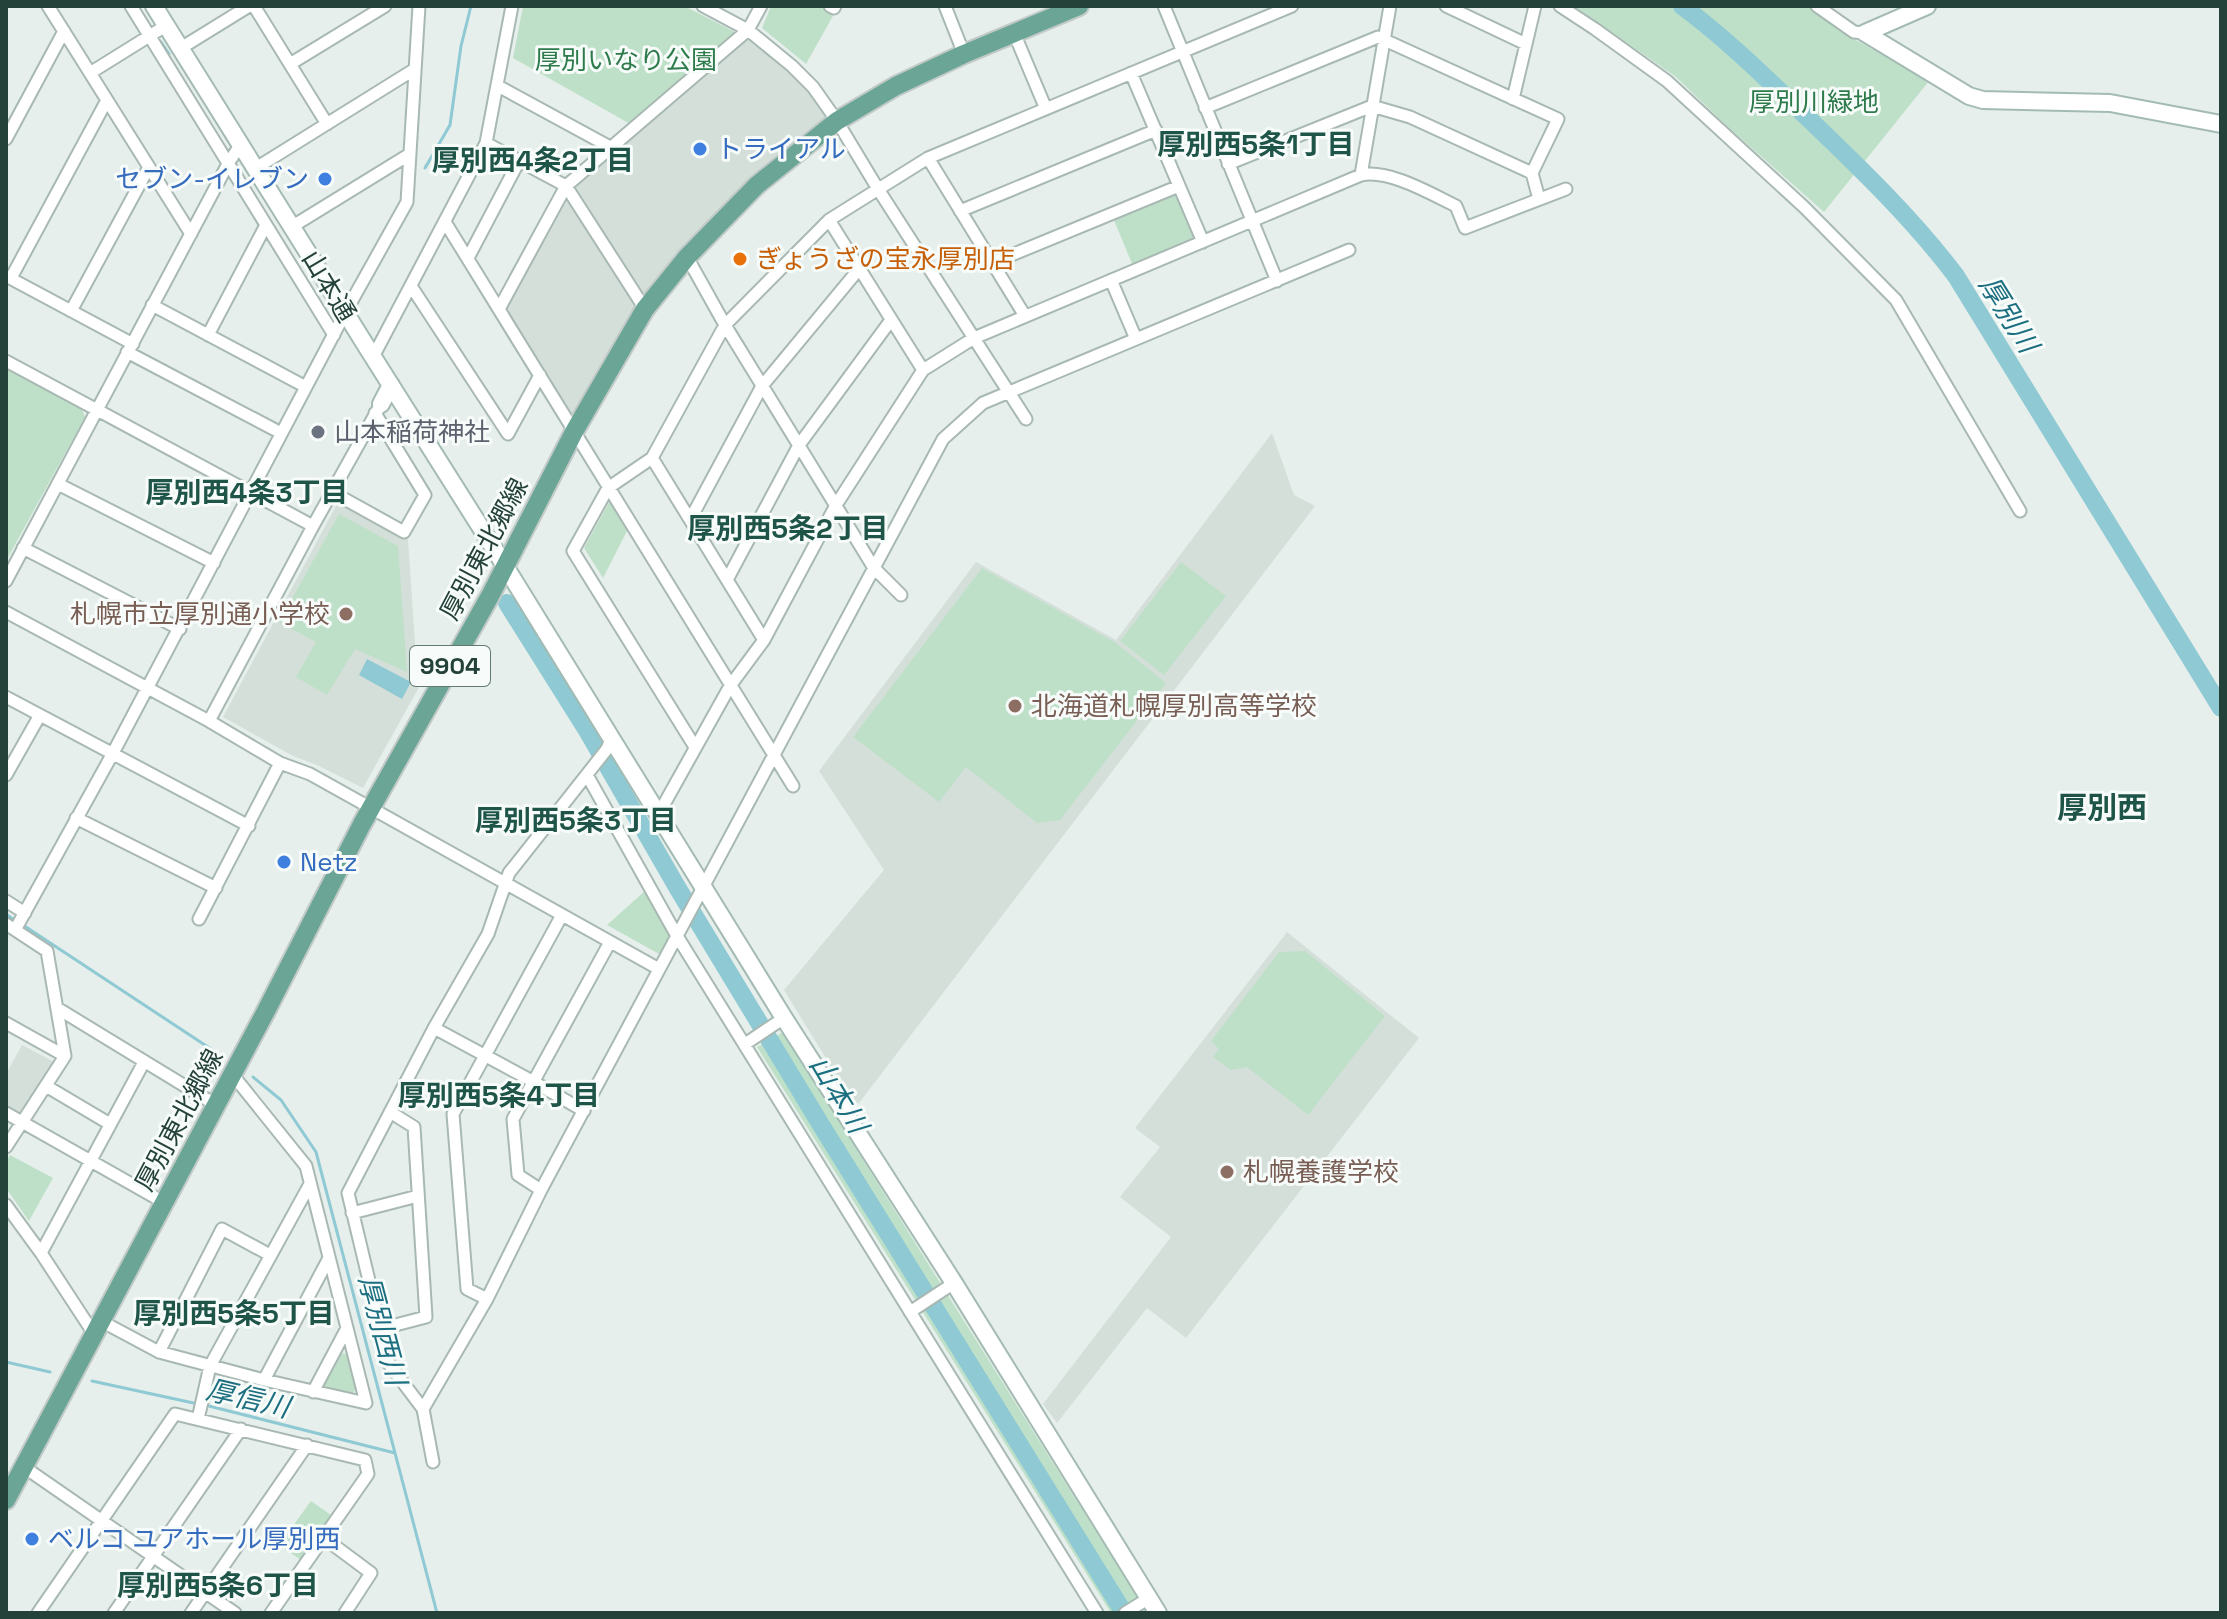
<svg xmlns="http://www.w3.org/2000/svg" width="2227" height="1619" viewBox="0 0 2227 1619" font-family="'Space Grotesk','Noto Sans JP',sans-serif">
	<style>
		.built { fill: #d4dfda }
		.green { fill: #bfe0c8 }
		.water { fill: #8ec9d4 }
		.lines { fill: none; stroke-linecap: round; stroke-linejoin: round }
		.stream { stroke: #8ec9d4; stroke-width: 3 }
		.river { stroke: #8ec9d4; stroke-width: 18 }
		.street-casing { stroke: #a8b8b2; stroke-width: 15 }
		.secondary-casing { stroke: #a4bbb3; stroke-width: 20 }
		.primary-casing { stroke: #c2cac8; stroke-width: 22 }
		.street { stroke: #fff; stroke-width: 11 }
		.secondary { stroke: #fff; stroke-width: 16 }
		.primary { stroke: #6aa596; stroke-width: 18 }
		.shop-dot { fill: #3f7fe0; stroke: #f7fbf9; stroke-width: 3 }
		.food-dot { fill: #e8710a; stroke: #f7fbf9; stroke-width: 3 }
		.worship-dot { fill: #6b7280; stroke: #f7fbf9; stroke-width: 3 }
		.education-dot { fill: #8d6e63; stroke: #f7fbf9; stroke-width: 3 }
		.labels { text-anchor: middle; stroke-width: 6; stroke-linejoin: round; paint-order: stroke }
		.shield { fill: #f7fbf9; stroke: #637a73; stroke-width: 2 }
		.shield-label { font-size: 24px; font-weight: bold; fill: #24423a }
		.park-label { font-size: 26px; fill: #2d7a4b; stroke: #f7fbf9 }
		.shop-label { font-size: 26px; fill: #366cbe; stroke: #f7fbf9; text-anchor: start }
		.food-label { font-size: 26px; fill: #c56008; stroke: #f7fbf9; text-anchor: start }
		.street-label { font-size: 26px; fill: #24423a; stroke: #f7fbf9 }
		.worship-label { font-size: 26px; fill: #5b616d; stroke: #f7fbf9; text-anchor: start }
		.education-label { font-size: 26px; fill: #785e54; stroke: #f7fbf9; text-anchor: start }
		.neighbourhood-label { font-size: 28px; font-weight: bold; fill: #1f5548; stroke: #f7fbf9 }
		.water-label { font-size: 28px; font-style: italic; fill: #1c6f80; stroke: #f7fbf9 }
		.quarter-label { font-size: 30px; font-weight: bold; fill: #1f5548; stroke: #f7fbf9 }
	</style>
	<rect width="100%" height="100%" fill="#e6efeb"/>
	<path class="built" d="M748,30L792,66L837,121L687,257L575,430L499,309L566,186Z
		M1272,433L1294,495L1315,506L859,1103L854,1104L784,990L884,870L819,771L976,562L1116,640Z
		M338,502L408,539L418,689L363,788L317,765L293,756L223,717Z
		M1287,932L1419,1038L1186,1338L1147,1308L1057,1423L1043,1404L1171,1237L1120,1197L1160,1147L1135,1128Z
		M22,1045L56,1063L22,1114L6,1105V1074Z"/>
	<path class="green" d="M523,6H684L735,32V39L632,125L513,58Z
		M771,6H818L834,14L806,64L762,28Z
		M1574,6H1813L1838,30L1929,81L1824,212L1728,127L1676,77Z
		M1178,192L1198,239L1133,266L1113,218Z
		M6,368L81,407L85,417L6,561Z
		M611,499L629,527L603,578L584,548Z
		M339,514L398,546L407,672L355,649L327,695L296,677L316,642L279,622Z
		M1181,562L1226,596L1164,675L1120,641Z
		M982,568L1116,643L1166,683L1060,820L1037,823L966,767L939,802L853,737Z
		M646,890L673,933L661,955L607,925Z
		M1305,951L1385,1016L1308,1115L1247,1067L1231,1070L1213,1057L1219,1049L1211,1041L1279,952Z
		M783,1032L1147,1613H1111L757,1047Z
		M10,1155L53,1178L29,1221L6,1188V1162Z
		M340,1353L347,1354L357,1389L352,1393L326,1388L324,1384Z
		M311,1501L331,1515L301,1560L279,1545Z"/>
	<path class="water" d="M367,659L411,682L402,699L359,675Z"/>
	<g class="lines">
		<path class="stream" d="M161,42L169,54
			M425,168L450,125L461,46L471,6
			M6,914L14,920
			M26,927L214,1051
			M253,1077L281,1100L316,1152L437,1613
			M6,1362L50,1372
			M92,1381L198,1404
			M205,1405L395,1453"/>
		<path class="river" d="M1682,6C1728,40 1768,80 1810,120C1861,169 1913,219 1956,276L2221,708
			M507,603L588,732L677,887L821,1125L1124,1613"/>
		<defs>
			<path id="street" d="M48,6L191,234
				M131,6L334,335
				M254,6L327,124
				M703,6L748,30L792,66L813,87L837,121L878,189L1026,419
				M830,6L834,8L835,6
				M945,6L964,54
				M1164,6L1277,281
				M1446,6L1526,44
				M1560,6L1595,29L1667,81L1804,207L1896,300L2020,511
				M1817,6L1854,32L1865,33
				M1014,33L1046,109
				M181,48L249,6
				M290,64L385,6
				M90,73L167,25
				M1131,73L1203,242
				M498,86L612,148
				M1513,99L1535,6
				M1205,108L1378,37L1558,119L1532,173L1410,117L1372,106L1228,164
				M6,139L64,31
				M486,143L566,186L645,309
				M928,158L1025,316
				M256,168L415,69
				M1532,173L1539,199
				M1361,175L1390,6
				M960,211L1156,130
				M829,220L923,370
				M445,222L793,786
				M293,226L410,154
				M687,257L725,325L874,568L901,595
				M468,258L519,161
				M992,263L1179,186
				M6,276L133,344
				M11,278L107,100
				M1111,280L1136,339
				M411,286L508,434L540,375
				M152,305L306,387
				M499,309L566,186L748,30L761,6
				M71,311L149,167
				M208,335L266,225
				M127,352L281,433
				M373,357L486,143L512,6
				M6,361L313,526
				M652,458L764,640
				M58,484L214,563
				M332,492L404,532L425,495L375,413
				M691,518L762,386L859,269
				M23,548L180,629
				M728,578L799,445L891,320
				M6,581L229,162L241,144
				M6,612L209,721L280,763L310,774L353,798L659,969
				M6,697L249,826
				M209,721L313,526L381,404
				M695,747L573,551L608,488L652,458L725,325L829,220L928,158L1292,6
				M6,775L40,715
				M587,775L677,936L1097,1613
				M658,815L730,686L764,640L836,505L923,370L974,338L1361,175C1389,169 1431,194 1456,206L1465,228L1566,189
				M76,818L216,888
				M6,901L25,913
				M199,919L280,763
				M6,924L47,951L65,1056L6,1147
				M15,930L113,753L345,313L407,202L419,6
				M57,1008L216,1105
				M6,1023L65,1056
				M434,1028L534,1082L584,1111
				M745,1044L784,1018
				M46,1086L110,1124
				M6,1113L165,1203
				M541,1190L518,1175L513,1119L610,942
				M6,1205L41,1253L94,1334
				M352,1213L418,1196
				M41,1253L144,1062
				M487,1299L467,1289L453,1114L562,915
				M910,1312L954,1283
				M101,1321L159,1352L264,1380L366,1403L306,1166L232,1074
				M380,1329L426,1317L414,1127L390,1112
				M159,1352L222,1229L270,1255
				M264,1380L329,1258
				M313,1392L347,1328
				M423,1409L487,1299L541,1190L943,439L983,403L1349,250
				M198,1419L210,1366L310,1184
				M433,1462L423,1409L389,1364L348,1193L434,1028L488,934L509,873L607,749L611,739
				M24,1467L235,1613
				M324,1538L371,1573L345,1613
				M38,1613L175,1414L365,1460L368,1474L271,1613
				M114,1613L241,1429
				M191,1613L307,1445
				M1125,1613L1149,1598"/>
			<path id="secondary" d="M154,6L368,349L505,566L784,1018L954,1283L1158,1613
				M1865,33L1969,96L1983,100L2110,103L2221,124
				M1865,33L1927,6
				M381,404L391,385"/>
			<path id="primary" d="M6,1500L266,1011L362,824L490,596L575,430L645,309L687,257L757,185L837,121L896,86L964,54L1079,6"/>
		</defs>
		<use href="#street" class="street-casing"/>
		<use href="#secondary" class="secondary-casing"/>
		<use href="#primary" class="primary-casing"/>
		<use href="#street" class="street"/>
		<use href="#secondary" class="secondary"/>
		<use href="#primary" class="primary"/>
	</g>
	<g class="shop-dot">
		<circle cx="700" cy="149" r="8"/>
		<circle cx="325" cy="179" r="8"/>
		<circle cx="284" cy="862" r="8"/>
		<circle cx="32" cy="1539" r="8"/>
	</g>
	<circle class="food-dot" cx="740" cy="259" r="8"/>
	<circle class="worship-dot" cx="318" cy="432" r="8"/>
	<g class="education-dot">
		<circle cx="346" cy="614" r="8"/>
		<circle cx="1015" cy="706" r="8"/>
		<circle cx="1227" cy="1172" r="8"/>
	</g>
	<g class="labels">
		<rect class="shield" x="410" y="646" width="80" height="40" rx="6"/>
		<g class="shield-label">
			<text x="450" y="674">9904</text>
		</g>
		<g class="park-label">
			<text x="626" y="69">厚別いなり公園</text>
			<text x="1814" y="111">厚別川緑地</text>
		</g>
		<g class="shop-label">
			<text x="716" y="158">トライアル</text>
			<text x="309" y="188" text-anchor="end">セブン-イレブン</text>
			<text x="300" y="871">Netz</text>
			<text x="48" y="1548">ベルコ ユアホール厚別西</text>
		</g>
		<g class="food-label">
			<text x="756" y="268">ぎょうざの宝永厚別店</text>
		</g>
		<g class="street-label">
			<text transform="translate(329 286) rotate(59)" y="9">山本通</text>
			<text transform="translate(484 549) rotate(-62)" y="9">厚別東北郷線</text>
			<text transform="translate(179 1120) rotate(-62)" y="9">厚別東北郷線</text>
		</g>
		<g class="worship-label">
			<text x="334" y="441">山本稲荷神社</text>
		</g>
		<g class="education-label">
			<text x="330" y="623" text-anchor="end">札幌市立厚別通小学校</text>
			<text x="1031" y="715">北海道札幌厚別高等学校</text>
			<text x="1243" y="1181">札幌養護学校</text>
		</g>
		<g class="neighbourhood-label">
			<text x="1256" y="154">厚別西5条1丁目</text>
			<text x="533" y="170">厚別西4条2丁目</text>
			<text x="247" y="502">厚別西4条3丁目</text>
			<text x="788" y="538">厚別西5条2丁目</text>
			<text x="576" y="830">厚別西5条3丁目</text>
			<text x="499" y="1105">厚別西5条4丁目</text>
			<text x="234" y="1323">厚別西5条5丁目</text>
			<text x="218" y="1595">厚別西5条6丁目</text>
		</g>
		<g class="water-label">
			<text transform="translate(2009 314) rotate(58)" y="10">厚別川</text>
			<text transform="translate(839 1094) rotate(59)" y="10">山本川</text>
			<text transform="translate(383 1330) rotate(75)" y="10">厚別西川</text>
			<text transform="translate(248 1398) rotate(13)" y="10">厚信川</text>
		</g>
		<g class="quarter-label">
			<text x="2102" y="818">厚別西</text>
		</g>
	</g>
	<rect width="2227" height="1619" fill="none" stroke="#24423a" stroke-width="16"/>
</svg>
